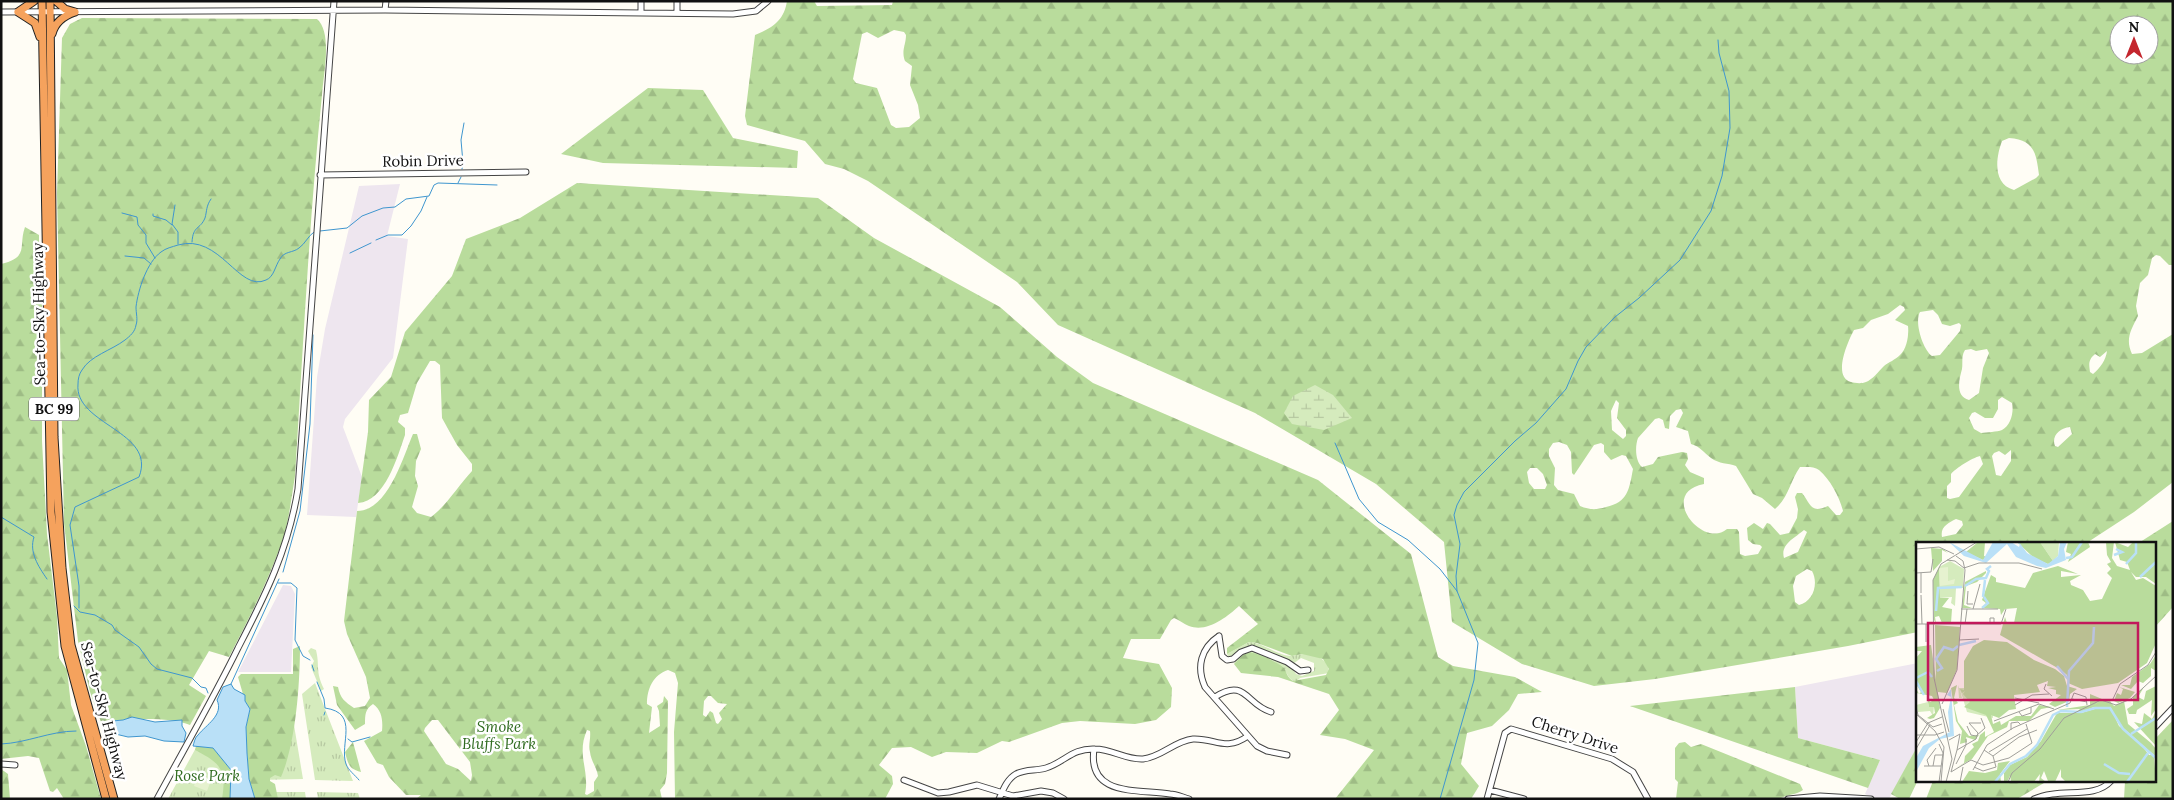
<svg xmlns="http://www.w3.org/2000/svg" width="2174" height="800" viewBox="0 0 2174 800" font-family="Lora,serif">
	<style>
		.industrial { fill: #eee6ef }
		.grass { fill: url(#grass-tufts) }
		.forest { fill: url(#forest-firs); fill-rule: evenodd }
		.wetland { fill: url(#wetland-marsh) }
		.pitch { fill: #e6f2cf }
		.water { fill: #b9e0f7; stroke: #3f96cf }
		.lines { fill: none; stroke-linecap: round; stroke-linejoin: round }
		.stream { stroke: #3f96cf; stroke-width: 1 }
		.minor-casing { stroke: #444; stroke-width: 7 }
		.highway-casing { stroke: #222; stroke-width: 9 }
		.minor { stroke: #fff; stroke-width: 5 }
		.highway { stroke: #f5a25d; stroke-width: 7 }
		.labels { text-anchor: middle; stroke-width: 5; stroke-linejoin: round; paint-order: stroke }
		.shield { fill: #fff; stroke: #585858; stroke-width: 1 }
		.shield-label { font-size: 14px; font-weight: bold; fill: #111 }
		.street-label { font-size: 15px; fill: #111; stroke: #fff }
		.park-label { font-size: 15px; font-style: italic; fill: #2f6b1f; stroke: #fff }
		.inset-river { fill: none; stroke: #b9e0f7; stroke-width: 2.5 }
		.inset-road { fill: none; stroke: #a09f9a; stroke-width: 1 }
		.view { fill: #c2185b; fill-opacity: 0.15; stroke: #c2185b; stroke-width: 2.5 }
		.inset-edge { fill: none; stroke: #111; stroke-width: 2.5 }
	</style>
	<defs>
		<pattern id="grass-tufts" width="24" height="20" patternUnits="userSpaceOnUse" patternTransform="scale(1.25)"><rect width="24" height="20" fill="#d5ebbd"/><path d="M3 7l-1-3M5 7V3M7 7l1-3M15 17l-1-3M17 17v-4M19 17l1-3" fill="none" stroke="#b6c8a1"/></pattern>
		<pattern id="forest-firs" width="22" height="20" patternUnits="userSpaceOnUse" patternTransform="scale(1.25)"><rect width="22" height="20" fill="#b9dc9c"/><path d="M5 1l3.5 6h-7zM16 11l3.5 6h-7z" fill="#9ebc85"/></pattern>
		<pattern id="wetland-marsh" width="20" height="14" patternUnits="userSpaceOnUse" patternTransform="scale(1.25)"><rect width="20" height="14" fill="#d5ebbd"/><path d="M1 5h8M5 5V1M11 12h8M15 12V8" fill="none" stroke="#b6c8a1"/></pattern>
	</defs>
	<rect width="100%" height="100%" fill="#fffdf5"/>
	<path class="industrial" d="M400,184L387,236L408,239L393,358L345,419L343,427L362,477L356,517L307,515L317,377L325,329L359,186Z
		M283,585L291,586L295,594L291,672H238Z
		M1918,663V745L1889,799H1875L1865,794L1880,760L1798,738L1795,687Z"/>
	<path class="grass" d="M1249,642C1264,643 1276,655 1291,656C1295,656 1299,654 1303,654C1314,654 1330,659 1329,673L1300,678L1296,682C1287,679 1288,673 1283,668C1271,656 1257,656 1241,657L1234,664C1236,657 1245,650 1253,650L1290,665L1296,674L1302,676L1314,671V663L1301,658L1293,664L1252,646L1240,649L1230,658L1227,654Z
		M311,648L316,650C320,666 315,671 324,689L321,691L311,667L314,661L308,651Z
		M315,683L353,781L315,780L302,694Z
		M292,713L303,779L257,780Z
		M198,744L219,749L228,799H168Z
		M259,792H305L306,799H260Z
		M317,792L358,793L360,799H318Z"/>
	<path class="forest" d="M787,1H814L817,6L892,5L893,1H2173V265H2169L2160,256L2156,255L2152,258L2148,275L2140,283L2136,306L2138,316C2131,330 2125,339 2132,354L2142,353L2173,334V482L2134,512L2085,544H1918V632L1848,646L1655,679L1594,686L1522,664L1452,622L1444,542L1376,484L1255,413L1058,325L1017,282L868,181L844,169L825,164L805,141L747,125L745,116L755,35C772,28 784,21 787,1ZM2119,25H2149V55H2119ZM894,30L904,32L906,35C906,45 901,51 905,61L912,66L910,85L918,105L920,118L909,127L896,128L891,125L877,88L856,83L853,79L862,34L867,32L878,38ZM2009,138C2034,140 2036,152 2039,175L2036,178L2014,190C1992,184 1996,157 2002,141ZM1900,305L1904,307L1905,310L1895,320L1908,326C1909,335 1907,349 1900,355C1895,360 1889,362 1884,366C1879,371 1872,380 1866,382C1861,384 1855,383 1851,382C1832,377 1848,341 1854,330L1863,328L1871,320L1888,314ZM1933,310L1938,315L1942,324L1950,326L1959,323L1961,325L1960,331L1940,355L1932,356C1923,350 1914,322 1920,312ZM1971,349L1976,351L1987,349L1989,353L1983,368L1979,393L1969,400C1955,396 1959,380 1962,369C1963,363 1961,356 1965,350ZM2107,351C2106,360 2100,368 2093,374L2090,372C2089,364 2088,360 2095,354L2100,357ZM2002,397L2012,403C2014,412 2011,425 2002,430C1997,432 1987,432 1981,433L1974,429L1969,418L1972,413L1975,412L1985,418H1993L1998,409V400ZM1616,400L1619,403L1617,418L1626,430V436L1623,439L1612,430L1611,411ZM1681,409L1683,413L1676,427L1688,431L1691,444C1701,447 1703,452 1711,458C1719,464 1728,463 1736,466L1753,494L1762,498L1775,509C1789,497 1790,481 1800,467C1806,467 1814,466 1819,470C1830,479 1840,498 1843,511L1840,515H1836L1828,506C1810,514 1811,504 1802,493H1797L1795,497L1798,509L1797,518L1789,533L1780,535L1770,524L1767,523L1763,529L1754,523L1747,528L1748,540L1753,544L1760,545L1762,547L1758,554L1745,556L1740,554L1739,532L1737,529H1727C1703,550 1657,493 1704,484V478L1690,472L1685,465L1688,459L1687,453L1682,452L1658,457L1653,464L1642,467C1635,461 1635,446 1638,438L1655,419L1659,418L1663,420L1665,428L1669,429L1670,416L1676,410ZM2070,427L2072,434L2058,447L2055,446C2051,436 2060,428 2070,427ZM1559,442L1567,445L1571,452L1572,473L1574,475L1594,445L1601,443L1604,445V452L1611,460L1622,455L1626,456L1633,469C1629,490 1628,502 1606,507C1596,510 1590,510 1580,506L1574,494L1558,490L1554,485L1555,468L1549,456V449L1553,443ZM2011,450V461L2001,476L1996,475L1992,456L1994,453L1999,451L2005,455ZM1980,456L1983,464L1959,497L1950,499L1947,498V486L1951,482V474C1956,468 1972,458 1980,456ZM1530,468H1537L1543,474L1547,485L1545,489H1534L1529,483L1527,472ZM1956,519L1962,521L1963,525L1956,534L1942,537C1940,527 1948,523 1956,519ZM1804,530L1807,532L1798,552L1784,558C1780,544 1795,538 1804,530ZM1807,569L1812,571C1819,584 1813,602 1799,605L1795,602L1793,586L1796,576Z
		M82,18L317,19C333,33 323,76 322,95C309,222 303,349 295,476C291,499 289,523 281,545C267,583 248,621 229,657L209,651L189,685L206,696L190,725C169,716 124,719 101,722L90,692L78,641L64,523L57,193L62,38L70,24Z
		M648,88L703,90L733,138L798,151L797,168L603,163L561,154Z
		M577,183L818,198L874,238L1000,307L1057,357L1093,383L1318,480L1411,554L1438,657L1453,666L1515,677L1542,692L1518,694L1509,710L1492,726L1467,733L1461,764L1479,786L1471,799H1335L1374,750L1345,739L1320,735L1339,710L1329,694L1278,677L1241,673L1234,664C1238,660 1242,655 1247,653C1254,650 1279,663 1284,668C1287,673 1287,677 1293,681L1326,675L1329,669L1323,659L1302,654L1292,656L1257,643L1249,642L1227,654V648L1258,624L1239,606C1227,617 1207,633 1189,626C1184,624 1179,620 1174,618L1171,620L1160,639H1131L1123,658L1159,664L1172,688L1171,707L1156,720L1135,724L1080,721L1062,723L1009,742L1002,741L977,753L946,752L932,757L911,747L892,748L879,765L892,776L893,784L885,799H675L674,732L678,683L675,673L668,670C653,675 647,689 647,704L652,707L649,733L660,726L659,711L657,706L663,702L664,696L668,701L667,773L665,784L660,790L662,799H416L421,795H406L389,777L383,765L377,763L364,741L382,731C383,721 382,710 373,704C365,709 365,715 365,724L355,730L337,705L333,686L338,687C340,698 345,702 354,708L365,706L370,698L366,677L347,634L344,621L357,511C388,511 403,457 413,434H417L421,449L416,461L415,476L418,486L412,507L417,513L431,517C446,506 459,485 472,471V464L457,445L442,418L440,365L435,361H430L417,383L408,413L400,415L398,422L405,428V435C398,455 385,502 358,503L368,432L369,400L391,377L405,332L452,276L466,239L520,218ZM708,696H711L718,703L727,704L719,713L722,719L718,724L716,723L713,713L710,711L706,717L703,715L704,701ZM432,720H438L470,762L472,775L471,781L458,769L446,764L424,731L425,728ZM587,730L590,731C591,739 588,745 590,752C591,761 597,768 598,776L594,782V791L587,795L585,794C590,770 576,755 587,730Z
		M25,227L39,235V246L42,250V441L47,534L57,617L59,658L67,670L71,705L86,746L101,799H64L57,788L53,792L50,791L39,758L28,756L1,759V264C30,257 18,246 25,227Z
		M2173,521V607L2155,627V544H2137Z
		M300,646C300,683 296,743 281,777L275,775L270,778V781L275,784L278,799H255L249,779L247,753L246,727L250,709L245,701L238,677L241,674H293V649Z
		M1795,687L1798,738L1880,760L1868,788L1630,706Z
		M2173,720V799H2124L2125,781H2155V739Z
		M353,742L361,772C349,769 348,764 345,752Z
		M1685,742L1691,747L1701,744L1800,784L1803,790C1797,795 1787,794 1779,799H1676L1678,782L1675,779V748L1679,743Z
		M1918,745V780L1909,799H1900L1891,794Z
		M196,746L213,748L231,770L230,799H222C227,769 220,763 195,750Z
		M1,769L8,774L10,799H1Z
		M1933,781H2091L2089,783H2044L2017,799H1926Z"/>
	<path class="wetland" d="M1315,385L1333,395L1352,418L1324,430L1292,424L1284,413L1293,396Z"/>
	<path class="pitch" d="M198,774L206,777L210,783L207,791L194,786Z"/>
	<path class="water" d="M231,684L234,689L245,695V701L250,709L246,727L247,753L249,779L255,799H230L231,770L213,748L193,746C194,743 195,737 198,735C206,725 224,715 217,700L223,687Z
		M132,717L155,722L182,720V726L186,733L184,742L164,741L145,736L128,737L107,732L102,722L123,720Z"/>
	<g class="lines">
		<path class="stream" d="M462,169L463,163L461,140L464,123
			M458,183L461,177
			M175,205L172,224L178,232V244
			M122,213L137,217L138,225L146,235V243L155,258
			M153,214V216L166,220L172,225
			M320,231L347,228L362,216L383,208L395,207L406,199L429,196L434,185L438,183L497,185
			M376,240L388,235H402L411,226L421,211L427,197
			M192,242C193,225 200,230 205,218C207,211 206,206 211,199
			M350,253L371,243
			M125,256L144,258L151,264
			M1335,443L1359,499L1378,522L1408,540L1440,569L1457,591L1478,643L1474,680L1440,799
			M1,517L34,537C29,552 38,566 47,579
			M283,572L300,511L310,424L313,335
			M278,583H291L297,588L295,640L303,656L310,660
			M1457,591L1456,576L1460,544L1454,515L1457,505L1464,492L1515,441L1536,423L1566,389L1578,361L1586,347L1615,317L1639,298L1680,260L1711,211L1722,176L1730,128L1729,91L1719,53L1718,40
			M74,606L80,612L95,615L112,625L115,630L139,647L151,664L157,669L192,678L201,687L206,688L208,693
			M79,608V586L70,525L75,507L139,477C157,431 74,425 78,384C78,379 79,374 82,370C90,356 112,350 125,340C130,336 135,332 136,325C138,320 136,313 136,307C138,290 147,262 161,252C166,248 172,247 178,245C220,233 239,293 266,280C274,277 275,266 280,259C284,251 293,253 299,248C305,244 308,236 314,232
			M312,665L314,671
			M317,682L324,699L325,708C360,713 339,744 346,764C348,770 355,775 359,780
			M231,684L279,579
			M324,715L325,712
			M348,739L352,742L370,737
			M1,744C27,743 50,731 76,731"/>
		<defs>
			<path id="minor" d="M385,10L386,1
				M1,12L385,10L733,14L756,11L768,1
				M641,13V1
				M677,13V1
				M320,175L526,172
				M1219,636C1201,648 1196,667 1205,687L1257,746L1267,751L1287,755
				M1219,636L1222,656L1227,660L1233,659L1241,652L1252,648L1287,662L1300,671L1308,670
				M1215,697C1246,677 1246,705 1271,712
				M2155,727L2173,708
				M1094,749C1087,797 1138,789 1170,794C1176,794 1182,797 1189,799
				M1,764L15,765
				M904,780L938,793L949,792L977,785L1013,796L1041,791L1053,793L1064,799
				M1490,790L1524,799
				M157,799C184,749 213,699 238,648C266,594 288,550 298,489L334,1
				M999,799C1003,790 1007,779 1016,774C1025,769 1036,771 1046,768C1065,762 1072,748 1095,749C1112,749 1126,760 1143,759C1162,757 1174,741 1193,739C1216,738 1225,752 1248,736
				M1487,799L1505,733L1511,729L1612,759L1633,772L1648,799
				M1788,799L1820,796L1871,799
				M2034,799C2060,787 2094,800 2111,781"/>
			<path id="highway" d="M42,1L51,512L65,646L106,799
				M50,1L54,437L62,568L71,645L114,799
				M56,1L65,9L75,12
				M18,12L35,23L40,37
				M18,12L34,1
				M52,34C55,22 63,16 75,12"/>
		</defs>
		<use href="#minor" class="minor-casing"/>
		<use href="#highway" class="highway-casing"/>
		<use href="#minor" class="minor"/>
		<use href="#highway" class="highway"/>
	</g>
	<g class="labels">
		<rect class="shield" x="29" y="397.5" width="50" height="23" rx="4"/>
		<g class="shield-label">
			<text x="54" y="414">BC 99</text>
		</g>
		<g class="street-label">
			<text transform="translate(423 161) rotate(-1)" y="5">Robin Drive</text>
			<text transform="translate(39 314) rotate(-91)" y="5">Sea-to-Sky Highway</text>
			<text transform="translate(104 711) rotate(75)" y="5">Sea-to-Sky Highway</text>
			<text transform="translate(1575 735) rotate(18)" y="5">Cherry Drive</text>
		</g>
		<g class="park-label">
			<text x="499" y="732">Smoke<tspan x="499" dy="17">Bluffs Park</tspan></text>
			<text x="207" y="781">Rose Park</text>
		</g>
	</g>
	<g transform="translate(1916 542)">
		<rect width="240" height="240" fill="#fffdf5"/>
		<path d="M124,0H143L142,14L137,19ZM34,19L48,27L47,46H40L39,64L35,61L36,55L24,56L23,25ZM42,143L43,146H74L77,150V176L51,170L44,147L46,156H43ZM12,160L13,165L18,164L17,174L14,169L2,170L0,163Z" fill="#d5ebbd"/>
		<path d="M62,0H69L68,14L71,15L67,18L50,10ZM101,0H124L137,19L132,22L118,16ZM152,0H172L174,5L152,20L155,12L150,10ZM190,0H198L196,16L201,24L214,28L211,20L204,18L199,0L212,5L217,0H240V42L230,35H220L215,30L220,38L227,36L240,44V101L231,121L202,141L166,147L152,141L151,133L145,128L84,93L89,75L91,81H98L101,66L89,67L85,73L84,67L66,66L70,61L66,58L75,33L80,36V40L109,46L117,31L142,24L162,32L145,29V35L165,33L154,39L155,43L167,48L174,59L186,57L196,36L191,31L195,27L191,22L195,20L191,13ZM15,6L27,7L32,11L26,8V19L17,29ZM23,25L24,56H33L26,65L36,67L35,81H26L23,74L19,75L20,81L18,78L17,38ZM70,29V31L61,40L50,44L48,63L56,66H46L49,40ZM19,83L44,85L41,127L31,151L22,150L20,143ZM68,98L91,100L118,118L139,127L148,134L151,144L161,147L154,152L153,159L139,165L133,162L145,153L140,152V148L132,146L140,145L131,144L132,139L121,143L124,150L98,153L100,167L93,168L83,176L75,173L77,182L84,179L85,183L100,174H115L123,163L136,165L125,167L113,179H93L91,185L72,194L56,217L40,226L48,221L49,214L58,205L56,202L62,199L64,193L69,189V195L78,190L70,173L48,165L54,160L47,152L49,149L46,151L44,147L48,148V119L57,104ZM15,103L24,166L18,176L14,177L11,176L19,171L18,165H13L11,155L14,160L18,158L16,154L0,151V146L3,152L5,150L0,142V116L6,109H0V105ZM240,113V129L235,126V134L227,141L222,139L215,147L205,143H214L216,135L234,122ZM41,143L38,156L42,161L38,163L42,180L53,194L63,193L59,198L50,195L51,200L44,202L46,189L40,179L35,146ZM240,144V167L235,174L236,158L221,168L220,172H213L211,167L217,163V155L228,145L222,155L228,158L230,149ZM203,145L219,150L214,156L202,161L198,159L201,151L205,153L207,147ZM174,152L186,157L177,164L185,158L194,159L198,164L208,159L212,182L235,201L240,207V215L204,183L195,166L178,165L165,170L162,169L164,167L141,168L174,163ZM182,166L195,167L203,184L224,201L233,213H238L240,240H150L145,235V227L139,240L132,239L128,229L125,236L130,240H123L124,232L118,240H92L95,239L94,234L91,240H88V231L94,223L111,215L125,199L141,171H165ZM240,169V204L218,180L226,182L228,171L236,177ZM94,219L84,232L85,240H46L53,229L69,231L81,228L82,221Z" fill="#b9dc9c"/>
		<path d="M32,25V39L39,37L38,42L24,44L23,26Z" fill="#e6f2cf"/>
		<path d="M33,0L67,18L77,0H95L103,5L104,2L99,0H103L111,11L132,22L142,14L144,0H151L148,7L150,18L130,26L121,24L100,15L91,2L70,21L48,14ZM35,147L38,194L24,197L13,206L0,230V216L7,204L34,190L32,170L35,155L31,153Z" fill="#b9e0f7"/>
		<path class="inset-river" d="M198,13L206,10L200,7M150,16L156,15L166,0M210,22L220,11V0M224,35L240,20M49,44L60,37L70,36L73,29L71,27L75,24M67,55L69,38M66,66L72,61L68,55M20,69L22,46L46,45M43,103L60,99M141,124L152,137M21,129L26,126L20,117L28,105L37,108L42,104M0,136L12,130L16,135M0,139L8,153M151,165L153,129L177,101L178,85M215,192L240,176M188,222L203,231L214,232M79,240L94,222L110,214L121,203L137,173L145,169L165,170L179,166H194L207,187L240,216M211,240L232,211"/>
		<path class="inset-road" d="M0,7L23,5L38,12M31,18L39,19L48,26M48,26L63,21H103L126,27M0,31L15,30L17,17M5,31V51M52,49L51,62H57M5,53L6,82M45,67H82M57,67L64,42M0,82H85L90,67M49,82L51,67M74,82V76H78V82M43,98L63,97M10,100V82M130,142L128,147L136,154M99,156L123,161M156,157L171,160M196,159L204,142L232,123L240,110M26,162L41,128L49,28L47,19L40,14M99,163L116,153L133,152M0,164L2,173L17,185L26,182M27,167L33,190M103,170L106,174L115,171V165M0,172L19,189L28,205L25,240M78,179L123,162L138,167M51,184L55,193L60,194L69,186L65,176M95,188V181L102,180L105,183M62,191L53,181H65M0,193H19L28,190M33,198L44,192L41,208M0,200L12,181L26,175M0,207L14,183M73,210L111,187M77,214L103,195L121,188M40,222L50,203V197M8,224H25M13,224L11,218L20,206M17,224L19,213H27M58,225L67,229L80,225L77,214L68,208M57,228L71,203L97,186L154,161L158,151L170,155L171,163M35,230L55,218L67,223L93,216L116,201L110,182M35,230L41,208L60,197L62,191M23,240L27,211L23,202M30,240L36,217L18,136L17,38L25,22L61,0M44,240L47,225M92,240L96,231L124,207L148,176L185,158L200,163L215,157L240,134"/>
		<path class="view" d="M12,81H222V158H12Z"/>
		<rect width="240" height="240" class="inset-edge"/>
	</g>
	<rect width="2174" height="800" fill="none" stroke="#111111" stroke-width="5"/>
	<g transform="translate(2134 40)"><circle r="24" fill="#ffffff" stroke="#a0a0a0"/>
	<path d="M0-4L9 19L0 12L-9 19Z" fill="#c4262e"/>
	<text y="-8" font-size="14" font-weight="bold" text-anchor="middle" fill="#111111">N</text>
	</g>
</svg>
